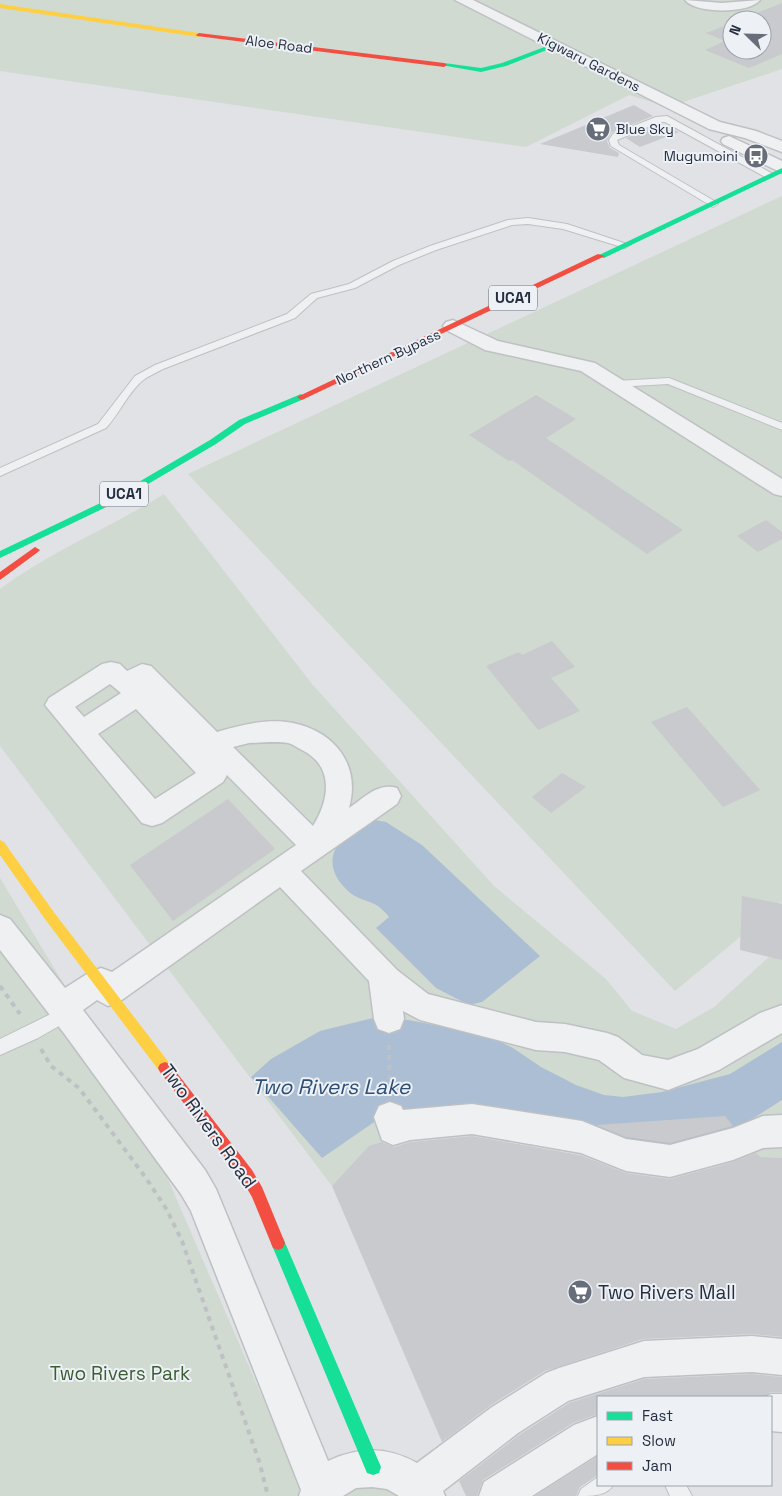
<svg xmlns="http://www.w3.org/2000/svg" width="782" height="1496" viewBox="0 0 782 1496" font-family="'Space Grotesk',sans-serif">
	<style>
		.green { fill: #d0dad0; fill-rule: evenodd }
		.water { fill: #acbed3 }
		.building { fill: #c8cacd }
		.lines { fill: none; stroke-linecap: round; stroke-linejoin: round }
		.lane-casing { stroke: #bec0c3; stroke-width: 2 }
		.street-casing { stroke: #bec0c3; stroke-width: 3 }
		.path { stroke: #bfc0c5; stroke-width: 4; stroke-dasharray: 5 5; stroke-linecap: butt }
		.lane { fill: #eff0f2; fill-rule: evenodd }
		.street { fill: #eff0f2; fill-rule: evenodd }
		.fast { fill: #16e098; fill-rule: evenodd }
		.slow { fill: #ffcf43; fill-rule: evenodd }
		.jam { fill: #f24e42; fill-rule: evenodd }
		.labels { text-anchor: middle; stroke-width: 4; stroke-linejoin: round; paint-order: stroke }
		.far-street-label { font-size: 14px; fill: #262f40; stroke: #edf1f6 }
		.far-poi-label { font-size: 14px; fill: #262f40; stroke: #edf1f6; text-anchor: start }
		.shield { fill: #edf1f6; stroke: #626977; stroke-width: 1 }
		.shield-label { font-size: 15px; font-weight: bold; fill: #262f40 }
		.near-street-label { font-size: 19px; fill: #262f40; stroke: #edf1f6 }
		.near-poi-label { font-size: 19px; fill: #262f40; stroke: #edf1f6; text-anchor: start }
		.near-park-label { font-size: 19px; fill: #3a5d32; stroke: #edf1f6 }
		.near-water-label { font-size: 21px; font-style: italic; fill: #2d4e77; stroke: #edf1f6 }
	</style>
	<rect width="100%" height="100%" fill="#e0e2e5"/>
	<path class="green" d="M0,0H782V69L668,107L629,95L526,147L0,71ZM732,20H762V50H732Z
		M782,196V902L675,991L188,474Z
		M164,494L312,684L494,886L606,979L632,1011L676,1029L714,1007L782,945V1158L760,1157L661,1176L579,1148L478,1128L403,1136L370,1146L332,1186L0,746V589C51,551 110,528 164,494Z
		M0,878L135,1103L305,1496H0Z
		M372,1479L411,1496H333Z"/>
	<path class="water" d="M375,820L386,822L422,845L540,956L482,1002L469,1005L436,988L376,928L389,917C386,913 382,909 378,906C369,900 355,899 347,890C315,860 341,830 375,820Z
		M373,1018L408,1020L487,1035L513,1048L541,1067L576,1085L604,1095L623,1097L662,1092L730,1074L782,1042V1100L741,1126L685,1147L380,1118L322,1158L251,1077L271,1059L320,1031Z"/>
	<path class="building" d="M782,3V54L749,68L705,50L725,41L706,33L732,23V50H762V20H739Z
		M634,105L653,116L611,133L607,141L610,148L619,153L618,157L540,144Z
		M660,124L679,132L640,147L626,138Z
		M536,395L576,419L546,438L683,530L647,554L512,460L509,461L469,435Z
		M766,520L782,532V539L758,552L737,536Z
		M552,641L575,667L551,678L580,711L538,730L486,666L519,652L522,655Z
		M687,707L760,790L723,807L651,722Z
		M562,773L586,787L551,813L532,797Z
		M228,799L275,849L173,921L130,865Z
		M742,896L782,904V960L740,950Z
		M725,1116L733,1126L670,1143L626,1137L596,1125Z
		M472,1136L580,1155L626,1173L670,1179L733,1162L756,1153L760,1157L782,1158V1337L752,1334L643,1339L545,1371L491,1405L442,1442L332,1186L369,1146L382,1142L394,1147L410,1142Z
		M752,1374L782,1377V1392H770L762,1397H598V1414L573,1423L483,1480L477,1496H466L459,1481L519,1435L569,1403L644,1379Z
		M598,1456V1475L580,1487L576,1496H535Z"/>
	<g class="lines">
		<defs>
			<path id="lane" d="M667,116L773,174L774,176L767,178L665,122H660L617,140L619,145L716,202L718,204L713,207L611,146L609,140L613,134L656,117Z
				M528,218L567,224L630,245L625,248L563,229L528,224L512,225L436,250L399,265L355,288L317,298L295,318L163,369C156,373 148,376 142,381C128,393 119,414 106,428L0,476V468L98,424L135,376L155,365L287,314L311,294L349,284L393,261L430,246L508,220Z
				M669,378L782,423V430L668,384L616,387L611,384L616,381Z
				M67,1006L73,1008L75,1013L73,1018L38,1038L0,1055V1039Z
				M598,1477V1485H613C607,1496 592,1496 578,1496L581,1489Z
				M665,1485H686L692,1496H670Z"/>
			<path id="street" d="M455,0H473L720,122L756,131L782,141V152L745,138L709,129Z
				M685,0L722,3L760,0C749,14 696,14 685,0Z
				M729,136L782,161V173L723,144L721,141L723,138Z
				M453,320L498,341L595,363L782,479V496L774,494L581,371L485,350L446,330L443,326L446,322Z
				M111,662L120,664L127,671L142,664L151,666L217,732C241,725 268,718 293,723C335,732 361,765 349,808C364,798 378,782 397,788L401,796L397,804L301,871L397,970L428,994L536,1022L565,1024L607,1033L618,1037L642,1055L668,1060L698,1049L760,1013L782,1005V1033L719,1070L668,1090L624,1078L599,1060L565,1052L536,1050L420,1020L403,1011L404,1019L400,1029L389,1033L378,1029L374,1019L369,981L280,887L119,1002L108,1006L97,1000L83,1010L205,1170L216,1189L328,1461C359,1447 386,1446 417,1463L492,1407L546,1373L559,1368L644,1341L752,1336L782,1339V1375L752,1372L644,1377L568,1401L518,1433L443,1491L445,1496H399L387,1489L372,1487L356,1488L343,1496H299L301,1490L191,1211L181,1194L66,1036L0,950V915L10,919L65,988L90,972L101,968L112,972L296,845L227,775L223,782L162,823L152,826L142,823L45,705L49,698L102,664ZM110,684L121,693L84,717L75,707ZM136,709L196,773L155,799L98,734ZM249,743C261,743 276,741 288,743C293,744 298,748 302,750C334,766 330,799 313,826L233,747Z
				M390,1102L401,1106L403,1110L472,1104L582,1121L626,1139L670,1145L733,1128L763,1116L782,1115V1147L763,1148L733,1160L670,1177L626,1171L581,1153L472,1134L410,1140L393,1145L382,1140L374,1117L379,1106Z
				M771,1394H782V1432L771,1431V1397H764Z
				M598,1416V1454L532,1496H479L484,1482L574,1425Z"/>
		</defs>
		<use href="#lane" class="lane-casing"/>
		<use href="#street" class="street-casing"/>
		<path class="path" d="M0,986L20,1014
			M389,1045L390,1092
			M41,1049L51,1066L79,1088L146,1178L167,1210L182,1241L259,1461L267,1492L265,1496"/>
		<use href="#lane" class="lane"/>
		<use href="#street" class="street"/>
		<path class="fast" d="M555,43L558,45L557,46L506,66L481,72L441,65L444,63L481,68L502,63Z
			M782,168V173L604,258L597,256Z
			M301,394L305,397L304,399L245,424L216,444L121,500L0,558V551L115,496L210,440L239,420Z
			M278,1236L283,1238L381,1467L379,1473L373,1475L367,1473L271,1243L273,1238Z"/>
		<path class="slow" d="M0,4L199,33L202,35L199,37L0,8Z
			M0,840L4,842L53,911L170,1064L172,1068L170,1072L165,1074L160,1072L45,919L0,855Z"/>
		<path class="jam" d="M199,33L444,63L447,65L444,67L197,36L196,35Z
			M598,254L605,256L304,399L301,400L297,397Z
			M35,547L40,550L38,552L0,580V572Z
			M165,1062L170,1064L252,1170L262,1187L285,1243L283,1248L278,1250L273,1248L252,1197L242,1180L160,1072L158,1068L160,1064Z"/>
	</g>
	<defs>
		<symbol id="supermarket-disc" viewBox="-11 -11 22 22"><circle r="9.5" fill="#676e7a" stroke="#edf1f6"/><path d="M-6-5.5h2.5l.6 2H6L4.5 2H-2.5L-4.4-4H-6ZM-1.5 3.2a1.3 1.3 0 1 0 .1 0ZM3 3.2a1.3 1.3 0 1 0 .1 0Z" fill="#fff"/></symbol>
		<symbol id="bus-disc" viewBox="-11 -11 22 22"><circle r="9.5" fill="#676e7a" stroke="#edf1f6"/><path d="M-5-6H5V4H4V6H2V4H-2V6H-4V4H-5ZM-3.5-4V0h7V-4ZM-3.5 1.2v1.5H-2V1.2ZM2 1.2v1.5H3.5V1.2Z" fill="#fff"/></symbol>
	</defs>
	<g fill-rule="evenodd">
		<use href="#supermarket-disc" x="584" y="115" width="28" height="28"/>
		<use href="#bus-disc" x="742" y="142" width="28" height="28"/>
		<use href="#supermarket-disc" x="566" y="1278" width="28" height="28"/>
	</g>
	<g class="labels">
		<g class="far-street-label">
			<text transform="translate(279 44) rotate(7)" y="5">Aloe Road</text>
			<text transform="translate(589 62) rotate(27)" y="5">Kigwaru Gardens</text>
			<text transform="translate(388 357) rotate(-25)" y="5">Northern Bypass</text>
		</g>
		<g class="far-poi-label">
			<text x="616" y="134">Blue Sky</text>
			<text x="738" y="161" text-anchor="end">Mugumoini</text>
		</g>
		<g class="shield">
			<rect x="489" y="285.5" width="48" height="25" rx="4"/>
			<rect x="100" y="481.5" width="48" height="25" rx="4"/>
		</g>
		<g class="shield-label">
			<text x="513" y="303">UCA1</text>
			<text x="124" y="499">UCA1</text>
		</g>
		<g class="near-street-label">
			<text transform="translate(209 1126) rotate(54)" y="7">Two Rivers Road</text>
		</g>
		<g class="near-poi-label">
			<text x="598" y="1299">Two Rivers Mall</text>
		</g>
		<g class="near-park-label">
			<text x="120" y="1380">Two Rivers Park</text>
		</g>
		<g class="near-water-label">
			<text x="331" y="1094">Two Rivers Lake</text>
		</g>
	</g>
	<rect x="597" y="1396" width="175" height="90" fill="#edf1f6" stroke="#9da3ad"/>
	<rect x="607" y="1412" width="25" height="8" fill="#16e098" stroke="#9da3ad"/>
	<text x="642" y="1421" font-size="15" fill="#262f40">Fast</text>
	<rect x="607" y="1437" width="25" height="8" fill="#ffcf43" stroke="#9da3ad"/>
	<text x="642" y="1446" font-size="15" fill="#262f40">Slow</text>
	<rect x="607" y="1462" width="25" height="8" fill="#f24e42" stroke="#9da3ad"/>
	<text x="642" y="1471" font-size="15" fill="#262f40">Jam</text>
	<g transform="translate(747 35) rotate(293)"><circle r="24" fill="#edf1f6" stroke="#9da3ad"/>
	<path d="M0-4L9 19L0 12L-9 19Z" fill="#676e7a"/>
	<text y="-8" font-size="14" font-weight="bold" text-anchor="middle" fill="#262f40">N</text>
	</g>
</svg>
